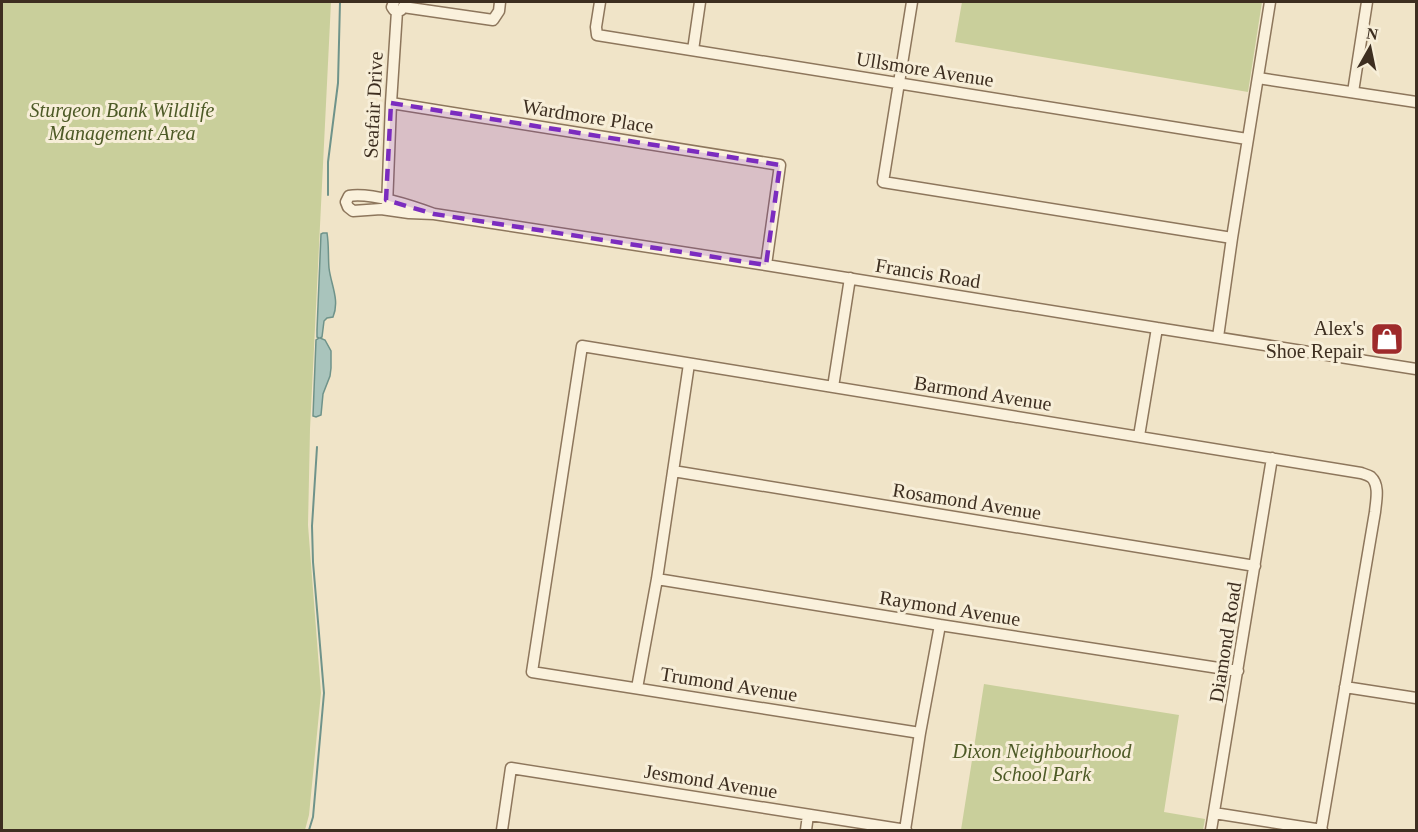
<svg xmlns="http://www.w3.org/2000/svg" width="1418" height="832" viewBox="0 0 1418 832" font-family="Georgia,serif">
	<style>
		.green { fill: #c9cf9b }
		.water { fill: #a9c4bc; stroke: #6f938a; stroke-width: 1.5 }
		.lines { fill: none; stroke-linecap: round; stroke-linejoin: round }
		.stream { stroke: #6f938a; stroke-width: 2 }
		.minor-casing { stroke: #8d765c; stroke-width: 13 }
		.minor { stroke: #faf1dc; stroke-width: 10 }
		.marked { fill: #7b2cbf; fill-opacity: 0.2; stroke: #7b2cbf; stroke-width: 4.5; stroke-dasharray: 12 8; stroke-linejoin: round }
		.labels { text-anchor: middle; stroke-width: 6; stroke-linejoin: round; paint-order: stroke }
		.street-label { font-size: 20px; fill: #3d2e20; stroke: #f7eed8 }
		.park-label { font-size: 20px; font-style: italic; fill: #4d5a26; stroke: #f7eed8 }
		.poi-label { font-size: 20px; fill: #3d2e20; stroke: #f7eed8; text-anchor: end }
	</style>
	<rect width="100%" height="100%" fill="#f0e4c8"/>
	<path class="green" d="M2,2H331L310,429L308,525L321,693L309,815L305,830H2Z
		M962,2H1262L1248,92L955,42Z
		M984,684L1179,715L1164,812L1205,819L1203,830H961Z"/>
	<path class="water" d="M323,233H327C329,245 328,256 329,268C331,285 340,300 333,317L327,318L324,321L322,337L320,338L325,340L331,351V368L330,376L323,394L321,415L316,417L313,416L316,340L319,338L317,337V330L321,234Z"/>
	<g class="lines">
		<path class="stream" d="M328,195V162L338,83L340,2
			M309,830L313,817L324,693L313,562L312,526L317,447"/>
		<defs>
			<path id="minor" d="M394,2L392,7L394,10L398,11L401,10
				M600,2L596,27L597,35L1247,139
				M912,2L883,182L1232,238
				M403,7L493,20L499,11L500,2
				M693,50L700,2
				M1258,78L1416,102
				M1353,92L1367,2
				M391,103L780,165L766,265
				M387,206L391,103L397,11
				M434,214C413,206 370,192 349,196L346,202L348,207L353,211L381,209L409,213L434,214L766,265L1157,328L1416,369
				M1218,337L1232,238L1270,2
				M833,387L850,278
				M1139,436L1157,328
				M673,471L1255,566
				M657,579L940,625L1238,671
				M1345,687L1416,698
				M637,688L657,579L689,364
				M920,733L532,672L582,346L1361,473C1364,474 1368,475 1371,477C1380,485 1376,501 1375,512L1321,830
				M1214,813L1322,830
				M502,830L511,768L906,830
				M806,830L808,815
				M905,830L920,733L940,625
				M1211,830L1272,458"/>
		</defs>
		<use href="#minor" class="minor-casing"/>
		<use href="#minor" class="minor"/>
	</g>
	<path class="marked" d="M391,103L780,165L766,265L434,214L386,200Z"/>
	<defs>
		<symbol id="shop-square" viewBox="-11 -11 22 22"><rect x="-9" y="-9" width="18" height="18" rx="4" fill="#9e2a2b" stroke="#f7eed8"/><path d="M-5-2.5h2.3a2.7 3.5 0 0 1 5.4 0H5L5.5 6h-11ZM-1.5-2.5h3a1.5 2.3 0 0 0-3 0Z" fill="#fff"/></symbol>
	</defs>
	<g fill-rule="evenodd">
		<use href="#shop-square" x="1368" y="320" width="38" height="38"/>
	</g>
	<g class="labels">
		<g class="street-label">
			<text transform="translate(925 69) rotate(9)" y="7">Ullsmore Avenue</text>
			<text transform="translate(373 105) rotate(-87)" y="7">Seafair Drive</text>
			<text transform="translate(588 116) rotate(9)" y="7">Wardmore Place</text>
			<text transform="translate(928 273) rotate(9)" y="7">Francis Road</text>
			<text transform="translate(983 393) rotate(9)" y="7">Barmond Avenue</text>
			<text transform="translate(967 501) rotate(9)" y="7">Rosamond Avenue</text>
			<text transform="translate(950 608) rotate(9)" y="7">Raymond Avenue</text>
			<text transform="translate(1225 642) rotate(-81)" y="7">Diamond Road</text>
			<text transform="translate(729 684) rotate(9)" y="7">Trumond Avenue</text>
			<text transform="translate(711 781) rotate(9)" y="7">Jesmond Avenue</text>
		</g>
		<g class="park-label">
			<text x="122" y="117">Sturgeon Bank Wildlife<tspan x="122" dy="23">Management Area</tspan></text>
			<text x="1042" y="758">Dixon Neighbourhood<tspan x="1042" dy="23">School Park</tspan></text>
		</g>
		<g class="poi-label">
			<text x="1364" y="335">Alex's<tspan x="1364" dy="23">Shoe Repair</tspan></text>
		</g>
	</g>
	<rect width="1418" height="832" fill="none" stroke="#3d2e20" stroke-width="6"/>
	<g transform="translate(1370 48) rotate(9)" stroke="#f7eed8" stroke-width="4.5" paint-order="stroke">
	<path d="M0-4.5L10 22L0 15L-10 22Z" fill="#3d2e20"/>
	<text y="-9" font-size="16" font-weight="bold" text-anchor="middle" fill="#3d2e20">N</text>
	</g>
</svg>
